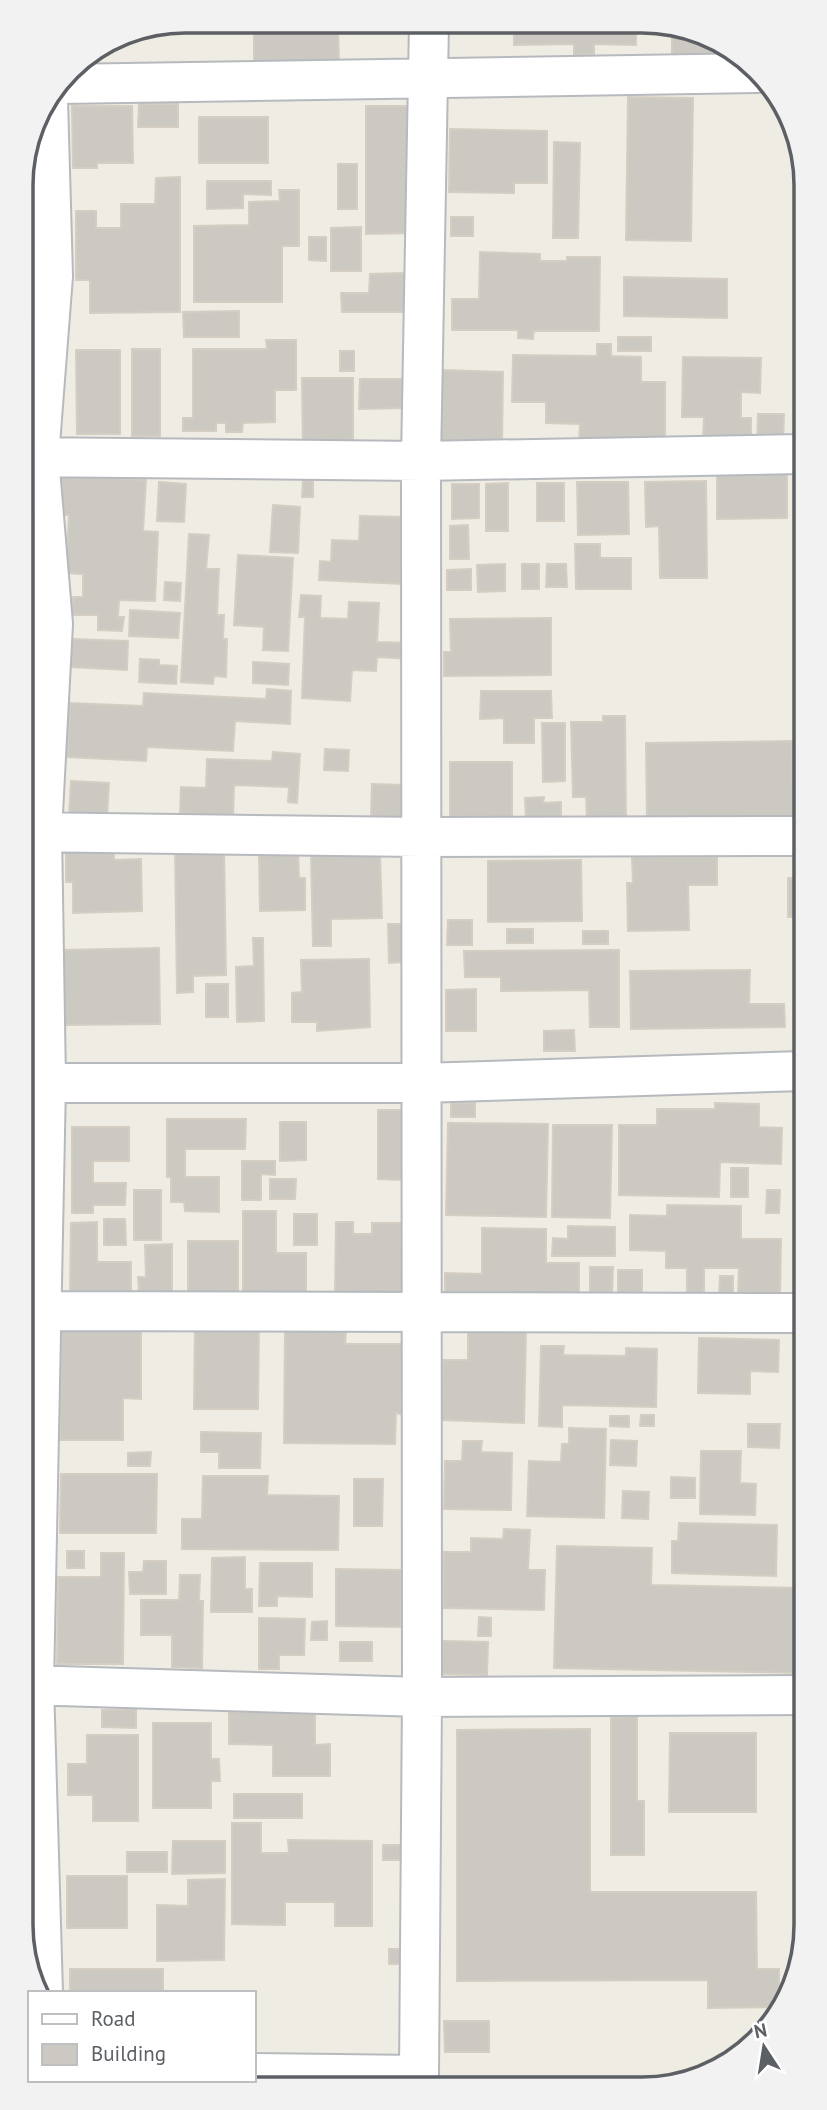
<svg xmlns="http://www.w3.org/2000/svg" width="827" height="2110" viewBox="0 0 827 2110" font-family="'PT Sans',sans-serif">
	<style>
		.building { fill: #ccc9c3; stroke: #d4cec2; stroke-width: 2 }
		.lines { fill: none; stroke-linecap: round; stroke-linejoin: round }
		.street-casing { stroke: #b6babe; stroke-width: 42 }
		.street { stroke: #fff; stroke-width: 38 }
		.rim { fill: none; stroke: #5c6065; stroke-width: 3.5 }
	</style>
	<rect width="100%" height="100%" fill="#efece4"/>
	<path class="building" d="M218,21L368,22L218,25Z
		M514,23L636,24V45L594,44V54L574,55V44L514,45Z
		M672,24H673L743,59L672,61Z
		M338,29L339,61L254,62V31Z
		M628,97L693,98L691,241L626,240Z
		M139,104H178V127H138Z
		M72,106H132L133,163H97V168H73Z
		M366,106H418L419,233L366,234Z
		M199,117H268V163H199Z
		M450,129L547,131V183H514V193L449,192Z
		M554,142L580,143L578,238H553Z
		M338,164H357V209H338Z
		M21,176H34V228L22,227Z
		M180,177V312L90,313V280H76V211H96V228H121V204H155L156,178Z
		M207,181H271V195L243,194V208L207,209Z
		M279,190H299V246H282V302H194V226L249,225V202L280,201Z
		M451,217H473V236H451Z
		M361,227V271H331V228Z
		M309,237H326V261L309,260Z
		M480,252L540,254V261H567V257H600L599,331H534L533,339L518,338V330H452V299H479Z
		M22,271H34L35,349H22Z
		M404,273V312H342L341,293H369L370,274Z
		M624,277L727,279V318L624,316Z
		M239,311V337H184L183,312Z
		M618,337H651V351H618Z
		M266,340H296V390H275V422L243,423L242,432H226V423H216V431H183V418H193V349H267Z
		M597,344H611V356L641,357V382H665V442L579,441L580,424L546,423V402H512L513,355L597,356Z
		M132,349H160V436H132Z
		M76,350H120V434H77Z
		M340,351H354V371H340Z
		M683,357L761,358L760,393L741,392V418H751V442L703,441L704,417H682Z
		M442,370L503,372L502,443L441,442Z
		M302,378H353V448L303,449Z
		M360,379H406V408L359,409Z
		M758,414H784L783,443H757Z
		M717,468H787V518L717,519Z
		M61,474L146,480L143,531L158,532L155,601L119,600L118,617H124L122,631L98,630V615H72L73,597H83V574L66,573L69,515H60Z
		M303,481H313V497H302Z
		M706,481L707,578H660L659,526L646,527L645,482Z
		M159,482L186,484L184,522L157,521Z
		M577,482H628L629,534L578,535Z
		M508,483V531H486V484Z
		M537,483H564V521H537Z
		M452,484H479V518L452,519Z
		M273,505L300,507L298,553L270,552Z
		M360,516L406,517L403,584L319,580L320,561L331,562L332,540L359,541Z
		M22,523H33L32,593H23Z
		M468,525L469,559H450V526Z
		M189,534L209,535L206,569H219L217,615H224L223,639H227L226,677L214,676L213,684L181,682Z
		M575,544H600V558H631V589H576Z
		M238,555L293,558L288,651L263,650L264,627L234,625Z
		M505,564V591L478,592L477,565Z
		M522,564H539V589H522Z
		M547,564H566L567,587H546Z
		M471,569V590H447V570Z
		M165,582L181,583L180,601L164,600Z
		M301,595L321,596L320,618L348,619L349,602L379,603L377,642L410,643V659L377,657L376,671L352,670L350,701L302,698L305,617H299Z
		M130,610L180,613L178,638L129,636Z
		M551,618V675L444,676V652H451L450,619Z
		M72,639L128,641L127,670L71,667Z
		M140,659L159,660V665L177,666L176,684L139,682Z
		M253,662L289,664L288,685L253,683Z
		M267,689L291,691L290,724L235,721L233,751L147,747L146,761L67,757L70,703L143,706L144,693L266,699Z
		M481,691H551L552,718H534V743H504V718L480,719Z
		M603,716H625L626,820H587L586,797H573L571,722H603Z
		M542,723H565V781L543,782Z
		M792,741L793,821L647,823L646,743Z
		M325,749L349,750L348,771L324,770Z
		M273,752L300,754L297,803L288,802L289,787L234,785L233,817L180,815L181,787L206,788L207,759L272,761Z
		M450,762H512V819L450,820Z
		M71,781L109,783L107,817L69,815Z
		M372,784L404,785L402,818L371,817Z
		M544,797L543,803L561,802V820H526L525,798Z
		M224,847L226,975L193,976V992L177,993L175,848Z
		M114,851V860L141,859L142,911L73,913V882H66V853Z
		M298,852L299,878H305V910L260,911L259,853Z
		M380,853L382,918L331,919V946H313L311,854Z
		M632,857H717V885H688L689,930L628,931L627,883H633Z
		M581,860L582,921L488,922V861Z
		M788,878H803V917H788Z
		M448,920H472V945H447Z
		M388,924H402V962L389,963Z
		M507,929H533V943H507Z
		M583,931H608V944H583Z
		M253,938H263L264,1021L237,1022L236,967L254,966Z
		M159,948L160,1024L63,1025L61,950Z
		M619,950V1027H590L589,990L501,991V977H465L464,951Z
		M369,959L370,1027L317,1031V1022H292V993L302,992L301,960Z
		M750,970L749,1004H784L785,1027L631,1029L630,971Z
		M206,984H228V1017H206Z
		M476,989V1031H446V990Z
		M574,1030L575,1051H544V1031Z
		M451,1103H475V1117H451Z
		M715,1103L759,1104V1127L782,1128L781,1164L720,1162L719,1197L619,1195V1125H657V1109H715Z
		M378,1110H403L402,1180L378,1179Z
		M167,1119H246L245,1149H185V1177H219V1212L185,1211L184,1202H171V1177H167Z
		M280,1122H306V1160L280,1161Z
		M448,1123L548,1124L546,1217L446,1215Z
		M553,1125H612L610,1218L552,1217Z
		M72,1127H129V1161H93V1183H126L125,1205H93V1213H72Z
		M242,1161H275V1175L261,1174V1200H242Z
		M731,1168H748V1197H731Z
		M270,1179H296L295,1199H270Z
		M134,1190H161V1240H134Z
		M767,1190H780L779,1213H766Z
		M667,1205L741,1206V1239H781L780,1297L738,1296L739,1268H704V1297H687V1268H666V1251L630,1250V1215L667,1216Z
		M243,1211H276V1253H306V1293H243Z
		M294,1214H317V1245H294Z
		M104,1219H125L126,1245H104Z
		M97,1222V1262H131V1292H70L71,1223Z
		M336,1222H353V1234H372V1223H403V1293H335Z
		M568,1226L615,1227V1256H552L553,1238L568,1239Z
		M482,1228L546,1229V1263H579V1295L445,1293V1273L482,1274Z
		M188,1241H238V1292H188Z
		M172,1244V1292H139L138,1277H146L145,1245Z
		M590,1267H613L612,1293L590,1292Z
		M618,1270H642V1294L618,1293Z
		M720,1276H733V1297H719Z
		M195,1323H259L258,1409H194Z
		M61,1326H141V1399L123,1398V1440H60Z
		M468,1328L526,1329L524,1423L442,1420L443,1360H468Z
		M285,1331H346L345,1344H402L401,1414L396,1413L395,1444L284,1443Z
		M699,1338L779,1340L778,1372L750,1371V1394L698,1393Z
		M541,1346H564L563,1355L626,1356V1348L657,1349L656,1407L562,1405V1427L539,1426Z
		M641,1415H654V1426H640Z
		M610,1416H629V1427L610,1426Z
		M748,1424H780L779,1448L748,1447Z
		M569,1428L606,1429L604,1518L527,1516L529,1461L561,1462L562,1444H569Z
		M201,1432L261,1433L260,1468H219V1452H201Z
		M611,1440L637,1441L636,1466L610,1465Z
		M463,1441H482L481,1452L512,1453L511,1510L444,1509L445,1461H462Z
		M701,1451H741L740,1483L756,1484L755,1515L700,1514Z
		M151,1452L150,1466H128V1453Z
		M61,1474H157L156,1533H60Z
		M203,1476H268L267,1495L339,1496L338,1550L182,1549V1519H202Z
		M671,1477L695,1478V1498H671Z
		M354,1479H383L382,1526H354Z
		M623,1491L649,1492L648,1519L622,1518Z
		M679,1523L777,1525L776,1576L672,1573V1541H678Z
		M504,1529L530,1530L528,1570H545L544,1610L443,1608L444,1552H471V1538L503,1539Z
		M557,1546L652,1548L651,1585L805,1588V1673L554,1668Z
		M67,1551H84V1568H67Z
		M101,1553H124L123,1664H57L58,1577H101Z
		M245,1557V1589H252V1612H211L212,1558Z
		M144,1561H166V1594H130L129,1572H143Z
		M260,1563H312V1597L277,1596V1606H259Z
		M336,1569L401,1570V1627L336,1626Z
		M180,1575H200L199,1601H203L202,1668L172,1667V1635H141V1600H179Z
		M479,1617L491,1618V1636H478Z
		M259,1618L305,1619L304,1655H279V1669H259Z
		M327,1621V1640H311L312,1622Z
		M443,1641L488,1642L487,1675L442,1674Z
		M340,1642H372V1661H340Z
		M136,1709V1728L102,1727V1710Z
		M229,1712H315V1745L330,1744V1776H273V1745L229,1744Z
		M637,1716V1801H644V1855H611V1717Z
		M153,1723H211V1759H219L220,1781H211V1808H153Z
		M590,1729V1892H756L757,1969H779V2001L776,2007L708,2008V1980L457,1981V1730Z
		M670,1733H756V1812H669Z
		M87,1735H138V1821H93V1795H68V1764H87Z
		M234,1794H302V1818H234Z
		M232,1823H261V1853H289L288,1840L372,1841V1926H335V1902H285V1925L232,1924Z
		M173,1841H225V1873L172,1874Z
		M383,1845H402L401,1860H383Z
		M127,1852H167V1872H127Z
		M67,1876H127V1928H67Z
		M225,1879L224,1960L157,1961V1905L188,1906V1880Z
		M389,1949H404V1964H389Z
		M70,1969H163V1993H70Z
		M444,2021H489V2052H445Z"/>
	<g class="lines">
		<defs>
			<path id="street" d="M60,84L757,73
				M22,457L421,461L801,454
				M23,832L420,837L802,836
				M24,1083H421L803,1071
				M25,1311L804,1313
				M26,1685L422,1697L805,1695
				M43,1993L34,1684L46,1083L42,832L53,624L39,457L53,276L48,100
				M254,2073L419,2075L422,1697L421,461L429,23"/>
		</defs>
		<use href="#street" class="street-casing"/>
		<use href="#street" class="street"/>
	</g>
	<path d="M0 0H827V2110H0ZM185 33H642A152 152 0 0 1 794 185V1925A152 152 0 0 1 642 2077H185A152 152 0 0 1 33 1925V185A152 152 0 0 1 185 33Z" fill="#f2f2f3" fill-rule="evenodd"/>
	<path class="rim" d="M185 33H642A152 152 0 0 1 794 185V1925A152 152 0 0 1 642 2077H185A152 152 0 0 1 33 1925V185A152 152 0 0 1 185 33Z"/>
	<rect x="28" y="1991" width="228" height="91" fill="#ffffff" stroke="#bebfc1" stroke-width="2"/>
	<rect x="42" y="2014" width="35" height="10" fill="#ffffff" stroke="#bebfc1" stroke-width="2"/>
	<text x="91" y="2026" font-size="21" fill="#5c6065">Road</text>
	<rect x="42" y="2044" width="35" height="21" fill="#ccc9c3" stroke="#bebfc1" stroke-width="2"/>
	<text x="91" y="2061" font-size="21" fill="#5c6065">Building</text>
	<g transform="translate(764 2047) rotate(348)" stroke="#ffffff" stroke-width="5" paint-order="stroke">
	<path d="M0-5L12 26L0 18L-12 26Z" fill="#5c6065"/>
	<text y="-10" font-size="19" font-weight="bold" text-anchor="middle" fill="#5c6065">N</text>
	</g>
</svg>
